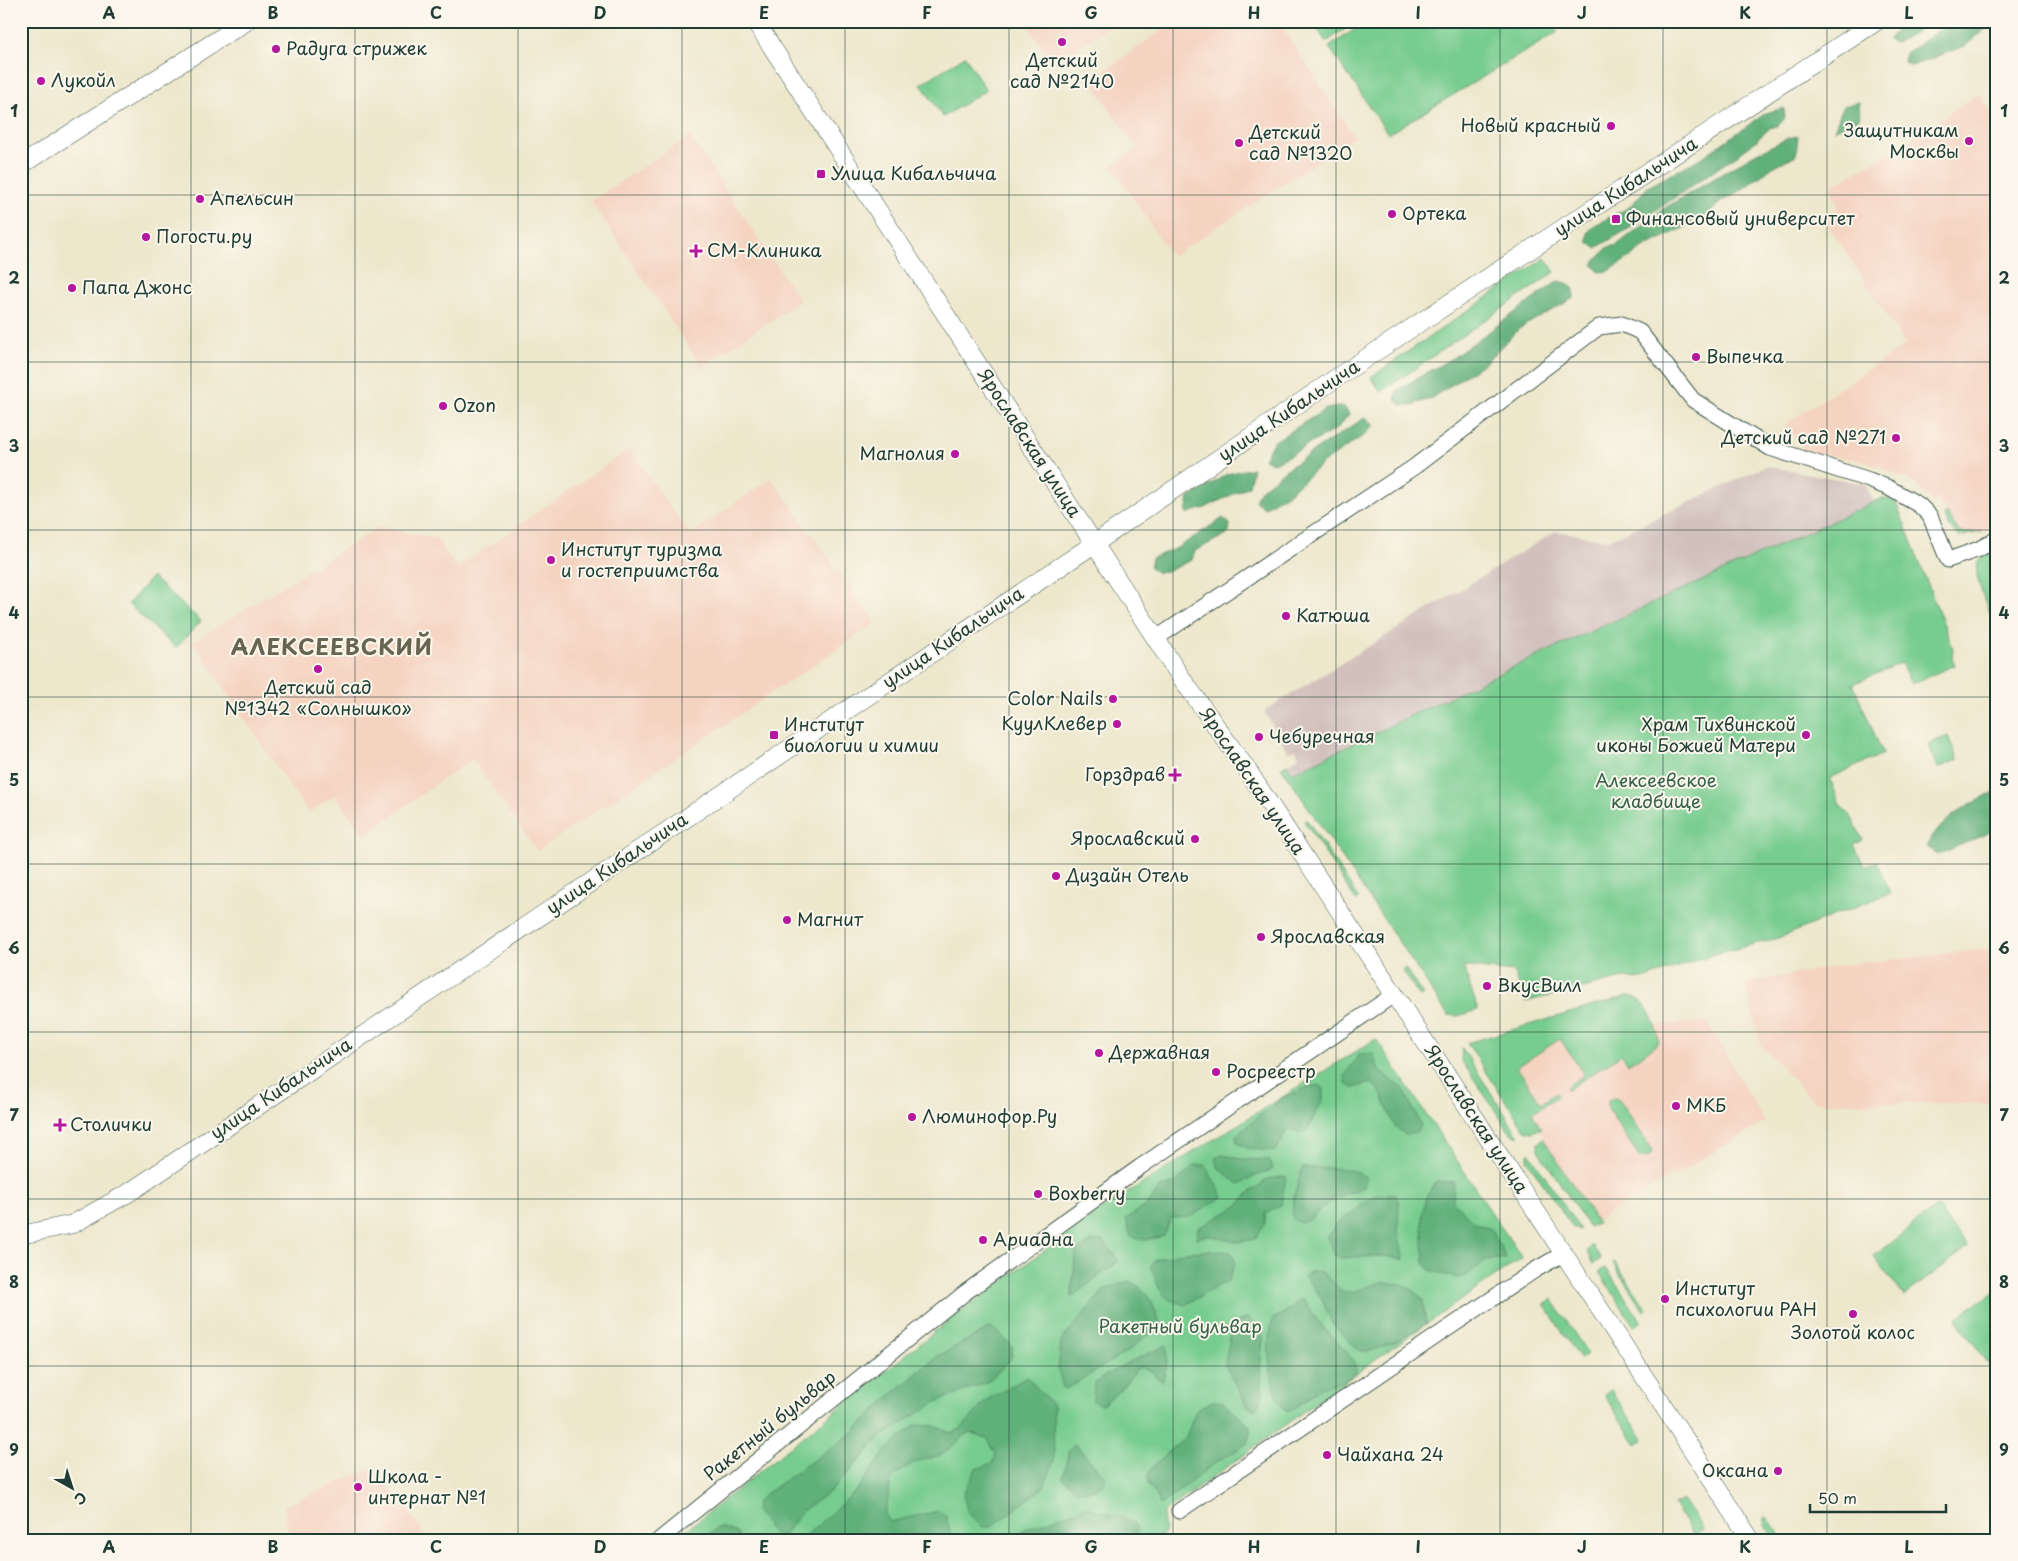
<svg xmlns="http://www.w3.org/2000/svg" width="2018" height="1561" viewBox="0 0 2018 1561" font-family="'Playpen Sans',sans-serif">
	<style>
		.built { fill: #f5d3c1 }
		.industrial { fill: #d1c0bc }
		.green { fill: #77cc8f; stroke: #4b8462 }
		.forest { fill: #61b07a; stroke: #407657 }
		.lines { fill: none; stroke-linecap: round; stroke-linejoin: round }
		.minor-casing { stroke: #3e564b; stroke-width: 17 }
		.tertiary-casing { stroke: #3e564b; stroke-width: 19 }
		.minor { stroke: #fff; stroke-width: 15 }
		.tertiary { stroke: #fff; stroke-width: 18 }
		.grid { fill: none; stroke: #1f3d34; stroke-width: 1; stroke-opacity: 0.55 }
		.poi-dot { fill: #b5179e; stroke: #fbf7ec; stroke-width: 2 }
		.labels { text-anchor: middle; stroke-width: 4; stroke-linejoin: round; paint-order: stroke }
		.poi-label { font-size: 18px; fill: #1f3d34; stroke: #fbf7ec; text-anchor: start }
		.street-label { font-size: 18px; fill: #1f3d34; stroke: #fbf7ec }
		.park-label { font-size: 18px; fill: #35614b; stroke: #fbf7ec }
		.district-label { font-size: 22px; font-weight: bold; letter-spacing: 1px; fill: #676450; stroke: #fbf7ec }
		.neatline { fill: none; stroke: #1f3d34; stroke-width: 2 }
		.grid-label { font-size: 16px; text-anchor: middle; font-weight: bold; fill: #1f3d34 }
	</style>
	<rect width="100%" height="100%" fill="#fbf7ec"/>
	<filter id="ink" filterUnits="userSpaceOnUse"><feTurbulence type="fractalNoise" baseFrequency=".02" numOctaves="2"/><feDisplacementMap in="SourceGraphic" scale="10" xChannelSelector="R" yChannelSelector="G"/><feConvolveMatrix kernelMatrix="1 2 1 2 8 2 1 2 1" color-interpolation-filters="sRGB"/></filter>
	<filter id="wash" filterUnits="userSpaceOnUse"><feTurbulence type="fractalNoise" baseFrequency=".0096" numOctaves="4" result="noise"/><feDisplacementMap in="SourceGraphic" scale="20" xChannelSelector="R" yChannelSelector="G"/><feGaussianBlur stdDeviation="1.12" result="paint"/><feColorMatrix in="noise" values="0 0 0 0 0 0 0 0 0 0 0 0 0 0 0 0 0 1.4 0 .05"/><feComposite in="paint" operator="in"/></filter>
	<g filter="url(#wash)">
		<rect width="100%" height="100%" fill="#ede7cc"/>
		<path class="built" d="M1025,21H1117L1052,63Z
			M1175,21H1278L1354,137L1172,257L1112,166L1136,149L1091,80Z
			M1979,93L1992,112L1997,110V523L1981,532L1960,533L1938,499L1932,502L1913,482L1868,462L1805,452L1785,424L1906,345L1823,217L1839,207L1830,187L1895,150Z
			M690,136L800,301L702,367L591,201Z
			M629,449L690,535L771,478L876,623L537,851L472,759L364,835L335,795L308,813L193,642L379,527L436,538L457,568Z
			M1997,948V1104L1814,1102L1761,1045L1745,983L1851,964Z
			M1707,1022L1765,1122L1596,1221L1488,1049L1604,1027Z
			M373,1467L430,1540H289L284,1506Z"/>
		<path class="industrial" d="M1766,466L1865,484L1874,502L1487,679L1292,773L1287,764L1299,757L1296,749L1288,752L1264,711L1556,531L1609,540Z"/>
		<path class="green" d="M1312,21H1357L1326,42Z
			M1367,21H1547L1558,32L1388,134L1329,47Z
			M965,56L986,90L943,117L921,84Z
			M1545,258L1555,272L1381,392L1371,377Z
			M1883,498L1895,500L1953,648L1952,659L1955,665L1911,684L1901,663L1853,684L1883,754L1830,778L1840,805L1852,818L1863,840L1854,845L1865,867L1877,861L1890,893L1778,938L1711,955L1643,979L1623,978L1525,1002L1514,972L1463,966L1478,1010L1458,1016L1448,1015L1281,767L1287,764L1292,773L1487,679Z
			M1947,513L1960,533L1981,532L1959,537L1950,527L1944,515Z
			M1997,548V629C1991,615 1971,575 1978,562C1982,555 1990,552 1997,548Z
			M152,577L201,621L176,648L128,604Z
			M1948,736L1958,760L1938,768L1928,744Z
			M1307,820L1359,899L1356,901L1304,821Z
			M1405,968L1423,995L1420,997L1402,970Z
			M1628,996C1634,997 1638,998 1643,1003C1649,1009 1661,1036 1658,1044L1628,1064L1622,1054L1567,1090L1566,1087L1584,1075L1560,1039L1517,1067L1541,1103L1556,1093L1558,1096L1532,1113L1541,1128L1533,1132L1525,1130L1467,1043Z
			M1376,1039L1522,1258L1386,1352L1163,1513L1165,1533L1155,1540H674L953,1317L1103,1208Z
			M1462,1048L1519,1136L1513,1135L1509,1131L1461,1060Z
			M1614,1098L1620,1100L1652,1150L1651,1155L1645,1159L1639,1157L1608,1109V1101Z
			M1543,1138L1597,1223L1589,1227L1538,1150V1143Z
			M1529,1152L1580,1230L1573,1228L1527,1160Z
			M1937,1207L1968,1247L1904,1296L1873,1256Z
			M1592,1245L1601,1259L1593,1264L1587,1252Z
			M1615,1262L1647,1309L1644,1311L1613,1263Z
			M1606,1268L1641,1321L1634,1326L1599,1272Z
			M1997,1290V1361L1989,1366L1956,1318Z
			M1552,1299L1588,1354L1580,1359L1544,1304Z
			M1611,1390L1644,1439L1636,1444L1604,1395Z
			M1683,1499L1703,1530L1695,1536L1674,1505Z
			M1767,1515V1516L1783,1540H1774L1764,1525L1765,1517Z"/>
		<path class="forest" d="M1904,21H1935L1896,43L1888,40Z
			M1952,21H1995L1965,46L1912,66L1904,62L1906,53Z
			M1859,102L1860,118L1834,130L1843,106Z
			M1784,108L1785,118L1779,125L1770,128L1749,147L1630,228L1596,248L1588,242V232L1595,225L1628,208L1648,187L1704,156L1766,113Z
			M1798,136L1796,155L1773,167L1733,196L1723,200L1703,219L1650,244L1609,271L1599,272L1593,264L1608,247L1617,245L1663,209L1753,155L1788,138Z
			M1558,281L1567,283L1574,289V298L1520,328L1486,362L1430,399L1412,405H1402L1395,399L1397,390L1454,357Z
			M1344,406L1349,414L1338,428L1281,460L1273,463L1264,459L1273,442L1326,409Z
			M1366,417L1374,425L1366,434L1323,463L1290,492L1264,508L1255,501L1260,490L1288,468Z
			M1253,468L1249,486L1205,508L1186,514L1189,498L1227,474Z
			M1223,518L1230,524L1229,533L1195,551L1192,560L1166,572L1157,573L1150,567L1152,558L1177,548Z
			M1997,792V829L1938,855L1926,847C1942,819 1967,803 1997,792Z
			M1373,1053L1379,1071L1403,1088L1421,1125L1416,1133L1405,1135L1395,1126L1379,1089L1371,1083L1353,1088L1346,1084L1345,1075L1359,1055Z
			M1311,1086H1321L1323,1090V1099L1308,1129L1304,1133L1290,1129C1279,1137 1282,1145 1275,1151L1250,1149L1237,1143L1236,1135L1282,1098Z
			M1223,1155L1241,1159L1269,1160L1272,1169L1238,1184L1218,1167L1215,1158Z
			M1195,1165H1205L1223,1197L1190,1217L1171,1218L1164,1236L1145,1240L1131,1237L1126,1219L1149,1204L1158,1189L1175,1183Z
			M1302,1168C1323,1168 1350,1165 1367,1178L1364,1187L1330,1201L1310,1219L1301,1223L1293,1219C1290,1203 1298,1184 1302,1168Z
			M1286,1176L1281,1205L1265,1214V1223L1255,1239L1236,1242L1207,1235L1197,1238L1198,1228L1238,1206L1247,1195L1268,1179Z
			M1436,1181L1454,1182L1453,1201L1473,1222L1491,1229L1506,1258L1487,1260L1465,1276L1456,1278L1430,1270L1424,1263L1422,1216L1426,1197Z
			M1377,1194L1396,1195L1399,1204L1398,1232L1404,1260L1386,1256L1341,1258L1333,1254L1327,1236L1339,1222Z
			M1092,1241H1102L1115,1254L1118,1262L1071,1297L1076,1251Z
			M1225,1250L1233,1254L1235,1263L1229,1280L1185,1305C1158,1297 1161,1292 1151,1267L1156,1259L1185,1252Z
			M1312,1271L1322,1272L1342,1291L1353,1292L1381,1282L1401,1284L1409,1287L1423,1300L1426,1324L1393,1343L1367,1352L1358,1350L1332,1323L1321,1297L1304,1276Z
			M1129,1281C1147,1288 1155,1307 1160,1324L1131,1349L1066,1389L1063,1387L1058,1369L1061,1341L1104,1290Z
			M1302,1298L1317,1320L1355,1362L1356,1371L1350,1378L1322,1387L1291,1411L1284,1410C1270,1383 1264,1349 1273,1319L1289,1310Z
			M1248,1318L1262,1330L1263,1339L1260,1368L1263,1396L1255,1410L1247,1406L1225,1365L1230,1337L1239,1321Z
			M990,1328L999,1333L1012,1346V1356L1007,1363L987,1382L936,1402L881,1437L832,1490L802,1511L781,1538L773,1533L756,1511L757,1502L764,1495L852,1433L893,1393L938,1356Z
			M1167,1345V1364L1162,1382L1148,1369L1139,1367L1120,1390L1102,1405L1093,1401L1094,1383L1125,1364Z
			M1027,1377L1053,1405L1054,1461L1044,1487L991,1527H982L968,1513L963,1495L976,1469L993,1463L996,1454L987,1438L969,1432L942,1455L915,1462L892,1477L885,1514L890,1522L938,1511L946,1516L952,1540H801L856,1491L887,1450L915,1425L934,1426L952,1433L961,1429L987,1400Z
			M1213,1401L1222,1402L1249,1425L1251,1434L1248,1443L1215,1463L1161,1505L1148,1484V1475L1152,1467L1186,1437L1196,1410Z
			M1075,1444L1106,1478C1099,1491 1091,1490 1077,1491L1063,1478L1069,1450Z
			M1086,1507L1130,1520L1136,1526V1536L1133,1540H1011L1025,1529Z
			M719,1527L737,1533L740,1540H700Z"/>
	</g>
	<g filter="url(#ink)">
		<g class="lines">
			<defs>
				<path id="minor" d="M1155,639L1414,467L1599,327L1622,324L1640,332L1693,400L1770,448L1869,480L1889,488L1919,505L1930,516L1948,560L1979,549L1997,539
					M1179,1511L1438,1335L1535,1270L1563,1254
					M659,1540L966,1292L1140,1167L1395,994"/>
				<path id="tertiary" d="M755,21L1180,676L1248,771L1751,1540
					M21,165L247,21
					M21,1235L73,1224L130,1192L1094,544L1345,372L1877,21"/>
			</defs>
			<use href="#minor" class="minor-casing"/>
			<use href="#tertiary" class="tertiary-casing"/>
			<use href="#minor" class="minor"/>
			<use href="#tertiary" class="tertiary"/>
		</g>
	</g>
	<path class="grid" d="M191,21V1540M355,21V1540M518,21V1540M682,21V1540M845,21V1540M1009,21V1540M1173,21V1540M1336,21V1540M1500,21V1540M1663,21V1540M1827,21V1540M21,195H1997M21,362H1997M21,530H1997M21,697H1997M21,864H1997M21,1032H1997M21,1199H1997M21,1366H1997"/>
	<g class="poi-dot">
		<circle cx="1062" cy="42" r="5"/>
		<circle cx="276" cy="49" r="5"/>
		<circle cx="41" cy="81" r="5"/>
		<circle cx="1611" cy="126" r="5"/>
		<circle cx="1969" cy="141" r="5"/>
		<circle cx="1239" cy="143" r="5"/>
		<rect x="816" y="169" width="10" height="10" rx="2.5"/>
		<circle cx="200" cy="199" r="5"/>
		<circle cx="1392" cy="214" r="5"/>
		<rect x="1611" y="214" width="10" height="10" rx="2.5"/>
		<circle cx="146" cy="237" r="5"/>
		<path d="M693.5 243.5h5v5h5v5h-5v5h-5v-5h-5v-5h5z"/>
		<circle cx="72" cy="288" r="5"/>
		<circle cx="1696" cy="357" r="5"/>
		<circle cx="443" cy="406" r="5"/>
		<circle cx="1896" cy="438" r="5"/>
		<circle cx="955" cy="454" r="5"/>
		<circle cx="551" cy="560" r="5"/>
		<circle cx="1286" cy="616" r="5"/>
		<circle cx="318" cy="669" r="5"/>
		<circle cx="1113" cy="699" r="5"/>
		<circle cx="1117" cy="724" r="5"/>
		<rect x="769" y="730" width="10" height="10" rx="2.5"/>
		<circle cx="1806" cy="735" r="5"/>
		<circle cx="1259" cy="737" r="5"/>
		<path d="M1172.5 767.5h5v5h5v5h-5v5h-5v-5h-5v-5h5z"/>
		<circle cx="1195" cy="839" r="5"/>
		<circle cx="1056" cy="876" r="5"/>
		<circle cx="787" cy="920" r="5"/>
		<circle cx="1261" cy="937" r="5"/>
		<circle cx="1487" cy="986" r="5"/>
		<circle cx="1099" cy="1053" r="5"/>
		<circle cx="1216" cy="1072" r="5"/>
		<circle cx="1676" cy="1106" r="5"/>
		<circle cx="912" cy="1117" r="5"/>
		<path d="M57.5 1117.5h5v5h5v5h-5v5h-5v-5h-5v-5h5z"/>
		<circle cx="1038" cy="1194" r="5"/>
		<circle cx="983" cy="1240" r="5"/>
		<circle cx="1665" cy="1299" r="5"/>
		<circle cx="1853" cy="1314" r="5"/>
		<circle cx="1327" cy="1455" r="5"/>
		<circle cx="1778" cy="1471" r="5"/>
		<circle cx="358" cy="1487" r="5"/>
	</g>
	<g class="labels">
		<g class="poi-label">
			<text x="286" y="55">Радуга стрижек</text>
			<text x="1062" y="67" text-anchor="middle">Детский<tspan x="1062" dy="21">сад №2140</tspan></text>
			<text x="51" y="87">Лукойл</text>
			<text x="1601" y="132" text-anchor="end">Новый красный</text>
			<text x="1959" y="137" text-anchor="end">Защитникам<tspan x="1959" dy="21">Москвы</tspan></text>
			<text x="1249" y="139">Детский<tspan x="1249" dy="21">сад №1320</tspan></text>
			<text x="831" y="180">Улица Кибальчича</text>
			<text x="210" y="205">Апельсин</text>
			<text x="1402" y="220">Ортека</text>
			<text x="1626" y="225">Финансовый университет</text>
			<text x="156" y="243">Погости.ру</text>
			<text x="707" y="257">СМ-Клиника</text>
			<text x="82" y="294">Папа Джонс</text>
			<text x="1706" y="363">Выпечка</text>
			<text x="453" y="412">Ozon</text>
			<text x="1886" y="444" text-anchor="end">Детский сад №271</text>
			<text x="945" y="460" text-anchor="end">Магнолия</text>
			<text x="561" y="556">Институт туризма<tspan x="561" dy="21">и гостеприимства</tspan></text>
			<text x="1296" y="622">Катюша</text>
			<text x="318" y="694" text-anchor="middle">Детский сад<tspan x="318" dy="21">№1342 «Солнышко»</tspan></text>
			<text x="1103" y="705" text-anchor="end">Color Nails</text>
			<text x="1107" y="730" text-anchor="end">КуулКлевер</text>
			<text x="784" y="731">Институт<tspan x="784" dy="21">биологии и химии</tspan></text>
			<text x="1796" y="731" text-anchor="end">Храм Тихвинской<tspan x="1796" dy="21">иконы Божией Матери</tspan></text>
			<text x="1269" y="743">Чебуречная</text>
			<text x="1165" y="781" text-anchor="end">Горздрав</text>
			<text x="1185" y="845" text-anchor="end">Ярославский</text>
			<text x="1066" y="882">Дизайн Отель</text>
			<text x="797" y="926">Магнит</text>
			<text x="1271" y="943">Ярославская</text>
			<text x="1497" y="992">ВкусВилл</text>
			<text x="1109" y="1059">Державная</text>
			<text x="1226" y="1078">Росреестр</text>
			<text x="1686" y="1112">МКБ</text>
			<text x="922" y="1123">Люминофор.Ру</text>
			<text x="70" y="1131">Столички</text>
			<text x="1048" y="1200">Boxberry</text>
			<text x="993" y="1246">Ариадна</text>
			<text x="1675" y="1295">Институт<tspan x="1675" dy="21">психологии РАН</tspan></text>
			<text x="1853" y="1339" text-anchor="middle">Золотой колос</text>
			<text x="1337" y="1461">Чайхана 24</text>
			<text x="1768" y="1477" text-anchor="end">Оксана</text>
			<text x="368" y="1483">Школа -<tspan x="368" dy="21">интернат №1</tspan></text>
		</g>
		<g class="street-label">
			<text transform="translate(1626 187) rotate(-33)" y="6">улица Кибальчича</text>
			<text transform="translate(1289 411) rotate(-34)" y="6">улица Кибальчича</text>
			<text transform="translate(1029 443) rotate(57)" y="6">Ярославская улица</text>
			<text transform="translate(953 638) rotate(-34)" y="6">улица Кибальчича</text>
			<text transform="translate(1252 781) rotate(56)" y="6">Ярославская улица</text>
			<text transform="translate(617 864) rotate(-34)" y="6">улица Кибальчича</text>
			<text transform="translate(281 1089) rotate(-34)" y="6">улица Кибальчича</text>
			<text transform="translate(1476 1119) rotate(57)" y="6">Ярославская улица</text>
			<text transform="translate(770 1426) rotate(-39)" y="6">Ракетный бульвар</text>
		</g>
		<g class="park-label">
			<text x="1656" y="787">Алексеевское<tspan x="1656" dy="21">кладбище</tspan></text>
			<text x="1180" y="1333">Ракетный бульвар</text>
		</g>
		<g class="district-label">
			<text x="332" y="655">АЛЕКСЕЕВСКИЙ</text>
		</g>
	</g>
	<rect width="2018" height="1561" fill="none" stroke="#fbf7ec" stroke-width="55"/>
	<g transform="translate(72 1488) rotate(141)" stroke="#fbf7ec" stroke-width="4" paint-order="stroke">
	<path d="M0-4L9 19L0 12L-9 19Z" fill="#1f3d34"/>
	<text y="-8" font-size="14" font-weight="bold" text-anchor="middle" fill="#1f3d34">С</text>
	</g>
	<path d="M1810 1504v8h136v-8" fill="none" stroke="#1f3d34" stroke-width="2.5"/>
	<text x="1818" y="1504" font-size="15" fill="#1f3d34" stroke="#fbf7ec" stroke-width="4" paint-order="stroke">50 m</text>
	<rect x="28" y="28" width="1962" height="1506" class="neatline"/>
	<g class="grid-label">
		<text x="109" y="19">A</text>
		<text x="273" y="19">B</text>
		<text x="436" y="19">C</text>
		<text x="600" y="19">D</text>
		<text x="764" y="19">E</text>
		<text x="927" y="19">F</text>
		<text x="1091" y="19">G</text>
		<text x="1254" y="19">H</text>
		<text x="1418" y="19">I</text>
		<text x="1582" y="19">J</text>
		<text x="1745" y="19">K</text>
		<text x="1909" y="19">L</text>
		<text x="14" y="117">1</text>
		<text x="2004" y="117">1</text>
		<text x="14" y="284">2</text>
		<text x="2004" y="284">2</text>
		<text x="14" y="452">3</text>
		<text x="2004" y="452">3</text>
		<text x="14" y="619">4</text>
		<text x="2004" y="619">4</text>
		<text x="14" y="786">5</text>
		<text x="2004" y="786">5</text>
		<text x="14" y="954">6</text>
		<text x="2004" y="954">6</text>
		<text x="14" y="1121">7</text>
		<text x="2004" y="1121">7</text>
		<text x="14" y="1288">8</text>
		<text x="2004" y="1288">8</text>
		<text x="14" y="1456">9</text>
		<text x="2004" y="1456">9</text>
		<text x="109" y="1553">A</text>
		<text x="273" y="1553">B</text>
		<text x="436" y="1553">C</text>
		<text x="600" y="1553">D</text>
		<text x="764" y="1553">E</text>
		<text x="927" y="1553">F</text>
		<text x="1091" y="1553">G</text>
		<text x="1254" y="1553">H</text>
		<text x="1418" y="1553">I</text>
		<text x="1582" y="1553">J</text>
		<text x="1745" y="1553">K</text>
		<text x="1909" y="1553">L</text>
	</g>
</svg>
